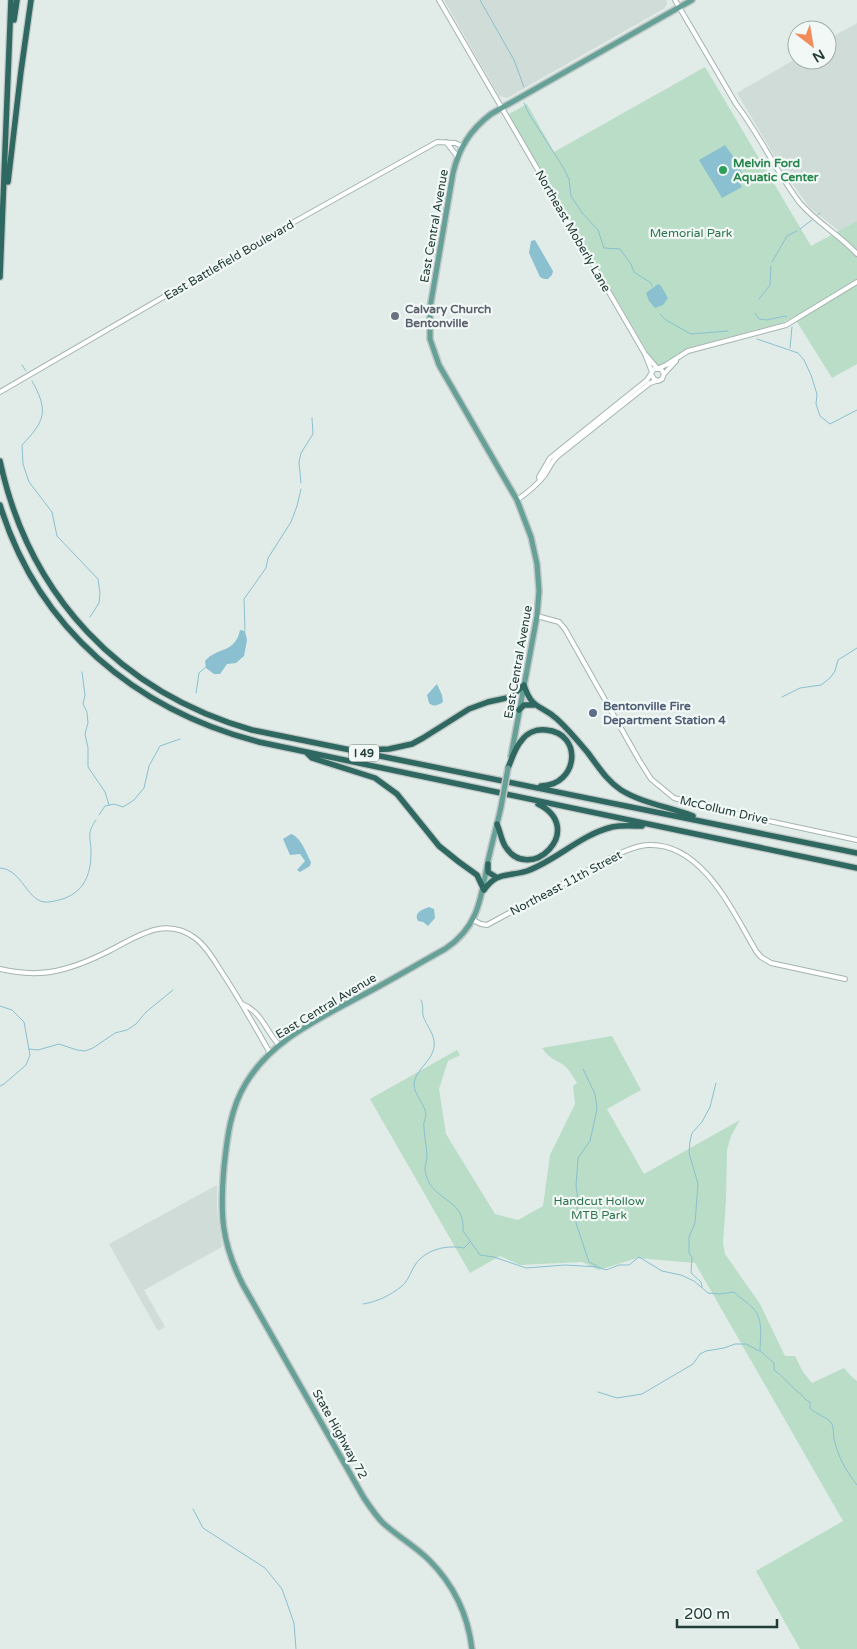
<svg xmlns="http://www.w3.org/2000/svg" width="857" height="1649" viewBox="0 0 857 1649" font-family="'Varela Round',sans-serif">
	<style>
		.built { fill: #d0dcd7 }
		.green { fill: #baddc7 }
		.water { fill: #8ac0d0 }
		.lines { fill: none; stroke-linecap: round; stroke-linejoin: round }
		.stream { stroke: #8ac0d0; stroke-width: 1 }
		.minor-casing { stroke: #a4b4b0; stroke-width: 6 }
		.major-casing { stroke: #c1c8c7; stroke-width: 8 }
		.highway-casing { stroke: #c1c8c7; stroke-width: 8 }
		.minor { stroke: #fff; stroke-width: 4 }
		.major { stroke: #66a197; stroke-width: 5 }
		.highway { stroke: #2e6861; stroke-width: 5.5 }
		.major-bridge-casing { stroke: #c1c8c7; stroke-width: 8; stroke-linecap: butt }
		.major-bridge { stroke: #66a197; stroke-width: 5 }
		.leisure-dot { fill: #2e9e5b; stroke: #f2f8f6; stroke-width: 2 }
		.worship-dot { fill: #6b7280; stroke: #f2f8f6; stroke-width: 2 }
		.service-dot { fill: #5c6f8a; stroke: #f2f8f6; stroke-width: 2 }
		.labels { text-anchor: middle; stroke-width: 4.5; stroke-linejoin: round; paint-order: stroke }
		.shield { fill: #f2f8f6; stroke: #607471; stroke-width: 1 }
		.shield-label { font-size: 11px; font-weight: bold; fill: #223c38 }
		.leisure-label { font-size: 12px; font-weight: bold; fill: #27864d; stroke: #f2f8f6; text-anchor: start }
		.street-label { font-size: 12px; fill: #223c38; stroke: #f2f8f6 }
		.park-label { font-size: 12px; fill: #2c734e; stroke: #f2f8f6 }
		.worship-label { font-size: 12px; font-weight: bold; fill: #5b616d; stroke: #f2f8f6; text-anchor: start }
		.service-label { font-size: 12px; font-weight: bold; fill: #4e5e75; stroke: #f2f8f6; text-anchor: start }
	</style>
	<rect width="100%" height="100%" fill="#e1ece8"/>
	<path class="built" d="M444,0H666L667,3L665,8L507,98L499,96Z
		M857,23V221L839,231L809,207L782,169L737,93L797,58V60H827V40Z
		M217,1185V1209L222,1247L144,1290L165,1327L158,1331L109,1244Z"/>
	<path class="green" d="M705,67L811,246L857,221V364L832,378L794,317L782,323L688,348L660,366L654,363L510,117L509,114L527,104L554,152Z
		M612,1036L641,1090L607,1109L644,1174L740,1120L731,1136L727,1150L726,1200L723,1243L725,1254L730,1261L760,1304L785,1356H795L803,1372L812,1383L844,1368L852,1377L857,1381V1649H800L756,1571L843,1521L695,1263L637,1258L599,1270L582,1262L520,1265L500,1256L470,1273L370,1099L457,1050L460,1055L448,1061L439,1089L446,1134L495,1214L518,1220L543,1206L550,1155L575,1104L573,1086L577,1083C574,1078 570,1071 565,1066C556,1059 550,1060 542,1048Z"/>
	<path class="water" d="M725,145L737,162L742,174L737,177L742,187L722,198L699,160Z
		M535,240L553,271L552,275L548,279H544L540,277L529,253L531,241Z
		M658,284L661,286L668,298L663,305L655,308L649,301L646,293Z
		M240,630L245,631L247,640L244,656L236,663L227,664L220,674H214L206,668L205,661C218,646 235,654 240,630Z
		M437,684L442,695L443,702C437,706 434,707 429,703L427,695Z
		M291,834C301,837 306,853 311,862L310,866L300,872L297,870L305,861L300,854L290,855L283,839Z
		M429,907L434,909L435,918L428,926L423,922L418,921C413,913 423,909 429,907Z"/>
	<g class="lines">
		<path class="stream" d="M480,0L514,60L524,87
			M524,103L529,114L563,167L569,179L571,196L583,214L598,230L604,248L620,249L631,264L634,272L651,283L652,286
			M817,215L820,213
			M800,229L812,220
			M772,262L787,236L797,231
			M759,299L770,285L771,266
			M755,313L759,319L767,320L785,316L787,317
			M660,314L666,320L691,334L728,331
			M757,339L798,353L804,360L811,375L817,394L816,404L820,416L830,424L857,410
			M790,348L792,327
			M22,365L26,371
			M32,381C49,411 45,421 22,445L23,464L29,482L52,512L57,536L98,579L100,593L99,603L90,617
			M301,483L299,462L301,453L313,434L312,418
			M245,630L244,599L266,568L268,558L291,522L297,506L301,489
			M82,672L85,695L83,704L87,712L88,723L85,734L88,748V767L105,792L109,805
			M196,693L199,673L206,667
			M782,697L800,688L821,685L830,678L835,671L838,660L857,648
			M99,815L105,806L114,804L123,807L134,800L144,788L149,766L160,746L180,739
			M0,868C23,869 27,904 48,902C78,899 91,882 91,853C91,837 86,834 96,820
			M421,1000C424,1007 422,1009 423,1015C426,1027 438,1036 433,1051C430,1062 415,1071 414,1084C414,1096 426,1104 426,1116C425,1120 423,1123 424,1127C424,1137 427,1147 427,1158C426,1162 425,1166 425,1169C428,1202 466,1196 463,1231L480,1255L494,1257L526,1268L565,1265L598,1267L606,1270L619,1265H629L639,1257L662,1271L681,1275L694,1281L708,1293L719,1294L734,1292C740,1298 747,1302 753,1308C764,1320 760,1337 760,1351L774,1363V1370C784,1377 789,1385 798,1392C804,1396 803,1399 810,1402V1408C816,1415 827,1416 832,1424C834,1428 833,1435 834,1439C839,1459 845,1469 857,1485
			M0,1006L12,1010L24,1022L30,1055L26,1065L4,1084L0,1086
			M29,1049L38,1050L59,1044L77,1050L85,1051L93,1048L115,1033L127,1030L136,1024L146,1012L173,990
			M583,1069L595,1094L597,1109L590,1141L578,1158L576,1186L578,1200L576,1223L589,1262L597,1266
			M702,1287L701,1282L691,1273L692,1257L689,1253V1237L695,1223L698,1184L689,1153L690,1141L692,1133L702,1122L710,1107L716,1083
			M363,1304C377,1302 391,1295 402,1286C410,1279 412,1266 420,1259C431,1248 450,1245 464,1248L470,1242
			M598,1392L617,1398L642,1394L693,1364L700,1354L706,1351L724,1348L735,1344H746L759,1351
			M193,1509L203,1528L265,1568L282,1589L294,1623L296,1649"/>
		<defs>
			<path id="minor" d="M439,0L645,354L652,372
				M675,0L736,104C760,135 776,172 800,203C817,223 840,235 857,254
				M446,142L457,156
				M646,355L657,368
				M659,368L666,365L688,351L786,325L857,282
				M664,374L676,361
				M0,392L260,241L437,142L455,143L462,146
				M540,480L539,477L550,458L647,380L654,369H661L664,374L662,379L658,381L654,379L651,374
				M517,500C527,493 537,485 544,476C549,469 551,462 558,456L650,383L656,381
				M537,616L559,622L565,629L639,760L651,779L674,798L732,813L857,840
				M473,920L481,924L487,925L618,854C628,850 638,845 648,845C702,842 733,912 756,951L761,957L771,963L845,979
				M0,969C21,974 43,975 64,969C79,965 93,959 107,952C135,938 164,915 195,938C206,946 214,960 221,971C239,998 254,1025 270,1053
				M242,1004C261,1011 266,1031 279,1045"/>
			<path id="major" d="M511,756L537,616L539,591L537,564L531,537L517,500L439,365L430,339V308L453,173C459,148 470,130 491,114L692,0
				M472,1649C468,1615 453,1584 429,1560C415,1546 397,1536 383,1523C376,1516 370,1507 364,1498L243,1285C221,1242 220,1214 224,1167C227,1139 230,1109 246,1083C271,1041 317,1020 359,997C388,982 416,965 445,949C479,927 481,897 488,861C492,843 497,825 501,807"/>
			<path id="highway" d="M14,20L17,0
				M8,182L21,71L31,0
				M0,277L11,0
				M0,461C29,596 120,692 252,730L857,853
				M0,505C38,629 136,710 259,742L857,868
				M519,710L524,705H534
				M361,752L366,750L389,749L412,744L423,738L469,709L488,702L511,697L524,685C532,710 540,704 557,719C569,730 578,741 588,753C598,766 607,781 621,790C642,803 669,807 693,816
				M307,753L312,758L375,778L397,794L439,846L459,862L477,875L484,890
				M508,768C512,759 515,747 522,740C527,733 536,729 546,730C583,733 579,785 541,786
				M497,824C500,831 501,839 505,846C529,886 588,829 538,804
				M488,864V872L496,877
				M484,890C497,871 508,877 527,871C557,860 580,835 612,827C622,825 633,826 642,826"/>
		</defs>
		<use href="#minor" class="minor-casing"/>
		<use href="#major" class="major-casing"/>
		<use href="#highway" class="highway-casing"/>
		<use href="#minor" class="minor"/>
		<use href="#major" class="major"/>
		<use href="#highway" class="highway"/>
		<defs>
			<path id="major-bridge" d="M501,807L508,768"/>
		</defs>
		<use href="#major-bridge" class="major-bridge-casing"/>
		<use href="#major-bridge" class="major-bridge"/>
	</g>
	<circle class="leisure-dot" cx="723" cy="170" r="5"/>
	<circle class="worship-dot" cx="395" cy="316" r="5"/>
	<circle class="service-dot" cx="593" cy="713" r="5"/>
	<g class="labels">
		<rect class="shield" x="349" y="744.5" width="30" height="17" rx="4"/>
		<g class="shield-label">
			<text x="364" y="757">I 49</text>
		</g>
		<g class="leisure-label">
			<text x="733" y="167">Melvin Ford<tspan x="733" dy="14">Aquatic Center</tspan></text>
		</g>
		<g class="street-label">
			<text transform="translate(434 226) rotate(-80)" y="4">East Central Avenue</text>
			<text transform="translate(573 231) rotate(60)" y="4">Northeast Moberly Lane</text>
			<text transform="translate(229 260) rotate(-30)" y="4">East Battlefield Boulevard</text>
			<text transform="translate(518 662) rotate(-80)" y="4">East Central Avenue</text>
			<text transform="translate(724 810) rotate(13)" y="4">McCollum Drive</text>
			<text transform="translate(566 883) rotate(-28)" y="4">Northeast 11th Street</text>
			<text transform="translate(326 1006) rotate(-31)" y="4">East Central Avenue</text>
			<text transform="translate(340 1434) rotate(61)" y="4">State Highway 72</text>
		</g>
		<g class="park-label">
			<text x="691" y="237">Memorial Park</text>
			<text x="599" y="1205">Handcut Hollow<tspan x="599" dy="14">MTB Park</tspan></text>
		</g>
		<g class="worship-label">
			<text x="405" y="313">Calvary Church<tspan x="405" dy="14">Bentonville</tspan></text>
		</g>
		<g class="service-label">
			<text x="603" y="710">Bentonville Fire<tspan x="603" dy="14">Department Station 4</tspan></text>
		</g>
	</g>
	<g transform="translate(812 45) rotate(149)"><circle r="24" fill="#f2f8f6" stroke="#9fadaa"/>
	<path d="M0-4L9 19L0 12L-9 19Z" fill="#f18c5b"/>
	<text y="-8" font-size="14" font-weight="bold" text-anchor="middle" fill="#223c38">N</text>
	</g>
	<path d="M677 1619v8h100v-8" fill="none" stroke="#223c38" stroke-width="2.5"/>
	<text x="684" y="1619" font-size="15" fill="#223c38" stroke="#f2f8f6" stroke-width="4" paint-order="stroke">200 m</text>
</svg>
